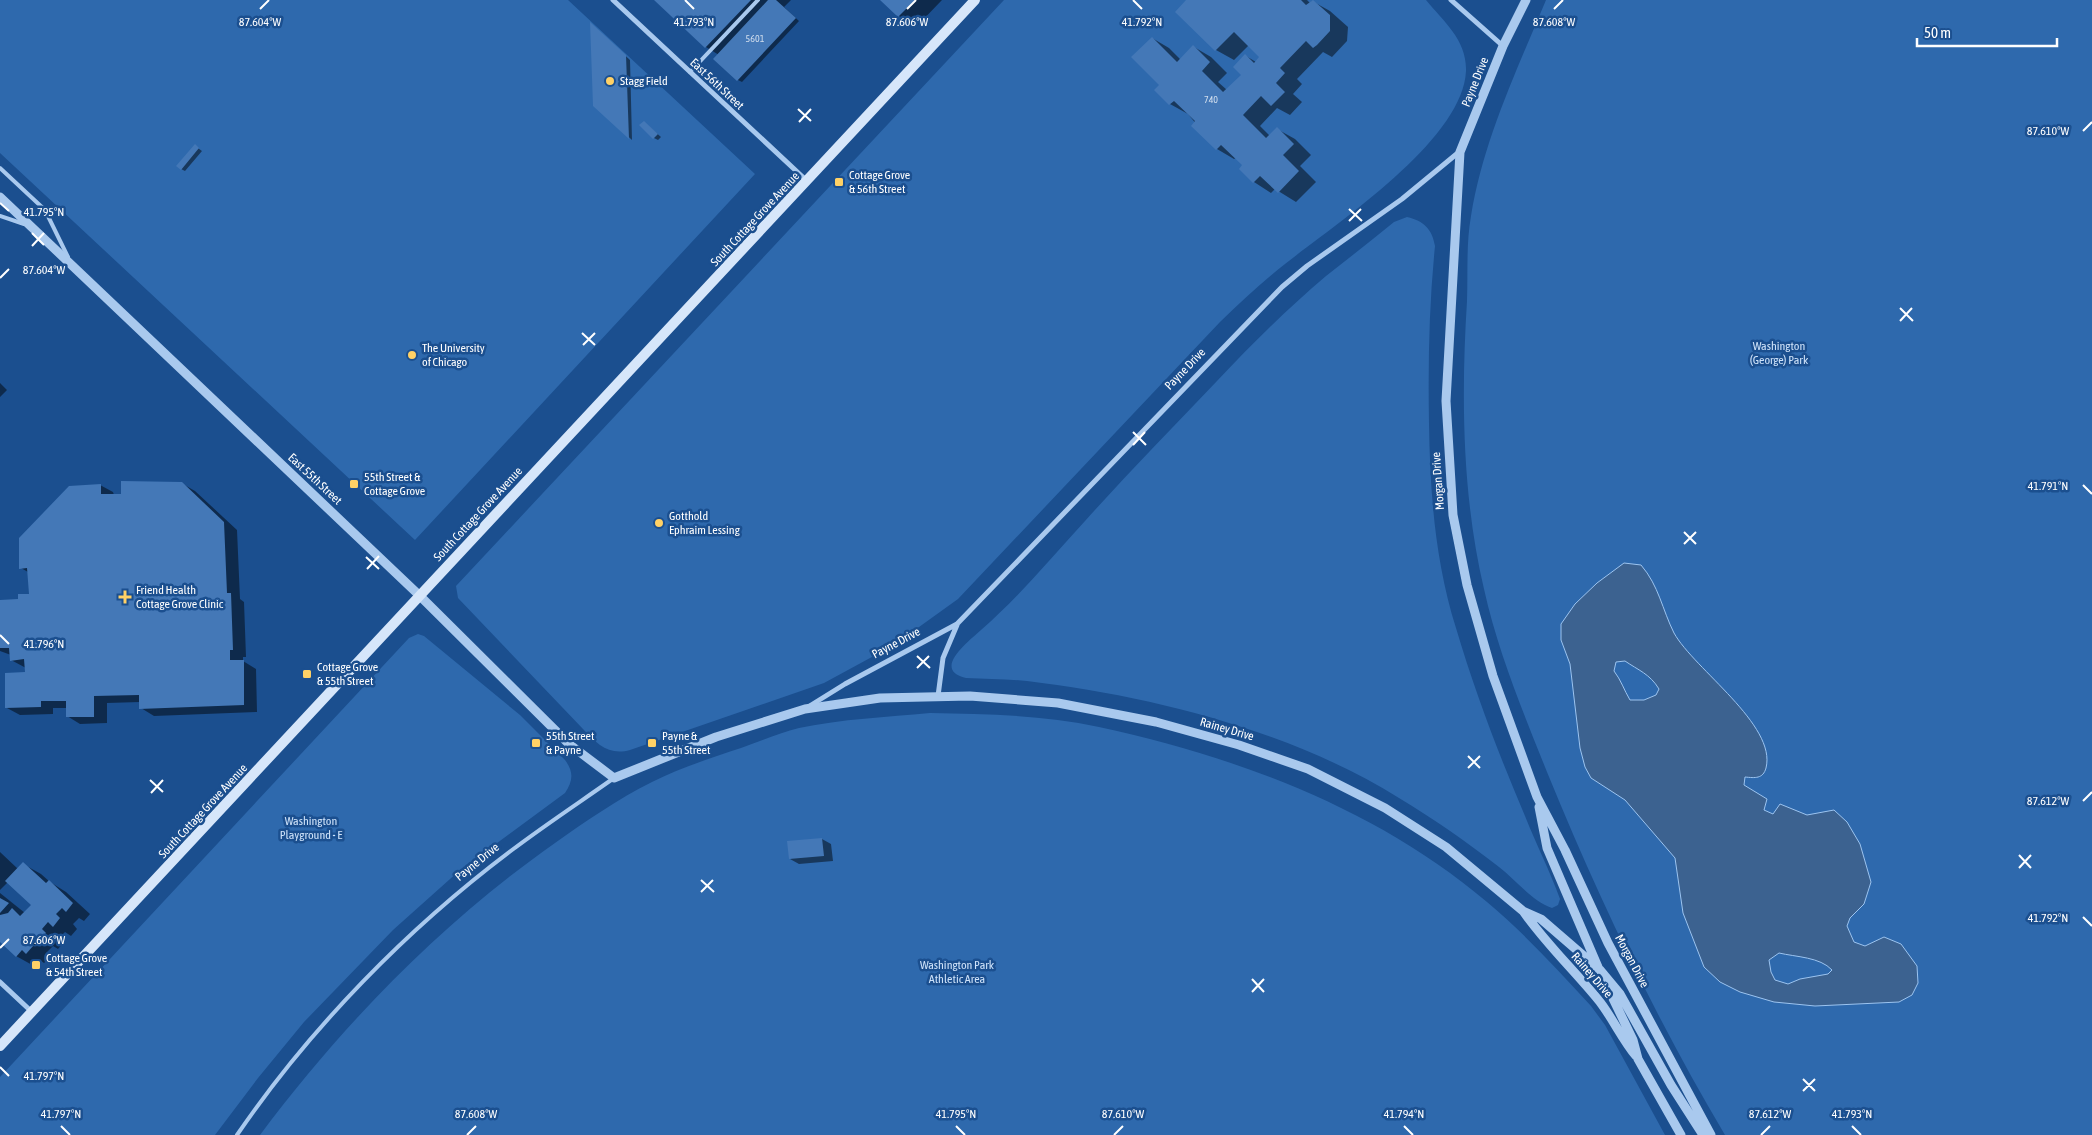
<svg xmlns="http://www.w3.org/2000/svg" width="2092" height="1135" viewBox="0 0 2092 1135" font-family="'Asap Condensed',sans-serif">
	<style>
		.green { fill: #2e69ad }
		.water { fill: #3c6290; stroke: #9cc4f0; fill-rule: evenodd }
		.shadow { fill: #0007 }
		.building { fill: #4478b7 }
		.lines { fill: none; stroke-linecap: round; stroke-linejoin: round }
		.service { stroke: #a9c9ee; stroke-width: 4 }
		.minor { stroke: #a9c9ee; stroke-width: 5 }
		.tertiary { stroke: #a9c9ee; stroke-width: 9 }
		.secondary { stroke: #d6e6fa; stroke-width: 10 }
		.ticks { fill: none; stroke: #fff; stroke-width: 2 }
		.poi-dot { fill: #ffd166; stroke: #1b4f8f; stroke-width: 2 }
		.labels { text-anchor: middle; stroke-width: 5; stroke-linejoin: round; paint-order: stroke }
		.number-label { font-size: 10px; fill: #d0dded }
		.poi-label { font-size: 12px; fill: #fff; stroke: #1b4f8f; text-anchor: start }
		.street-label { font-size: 12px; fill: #fff; stroke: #1b4f8f }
		.park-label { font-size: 12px; fill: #cfe3fa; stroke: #1b4f8f }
		.ticks-label { font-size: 12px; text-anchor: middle; fill: #fff; stroke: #1b4f8f; stroke-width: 5; stroke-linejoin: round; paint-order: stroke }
	</style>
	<rect width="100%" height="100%" fill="#1b4f8f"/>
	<path class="green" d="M0,0H568L755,174L415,540L0,153Z
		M1004,0H1426C1444,22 1467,40 1466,71C1463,140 1337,223 1285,264C1262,282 1241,302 1220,322L958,599L894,645L824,683L630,750C609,756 597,744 583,729L458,598L456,586Z
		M1546,0H2092V1135H1725C1656,1019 1598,897 1547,772C1523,712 1498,652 1484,589C1462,496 1461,396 1467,301C1468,273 1466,244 1471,216C1483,141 1517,70 1546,0Z
		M1407,217C1424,221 1432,229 1435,246C1429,305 1428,364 1429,423C1430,493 1435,561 1456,628C1475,692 1499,755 1525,816C1536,844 1550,871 1560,899L1558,905L1552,908C1532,901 1516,880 1499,867C1467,842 1434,819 1399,798C1292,731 1151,696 1027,681C1007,679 986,679 966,678C931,670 969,641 981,630C1019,597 1051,558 1085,521C1128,473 1173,427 1217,381C1252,344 1288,308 1326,276C1349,258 1372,240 1394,222Z
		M418,634L424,636L520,715L565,760C574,772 573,781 565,793L459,871L393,930L304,1022L258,1078L215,1135H0V1077L409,638Z
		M930,713C987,714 1044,715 1099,727C1238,757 1377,809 1487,902C1524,933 1558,970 1591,1006L1605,1025L1665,1135H260C343,1024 441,923 555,843C586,821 618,799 652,782C680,768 711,758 741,748C760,741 780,733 799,728C842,719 887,717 930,713Z"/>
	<path class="water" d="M1624,563L1641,565C1659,586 1662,609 1674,633C1694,669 1777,725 1766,768C1763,779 1755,778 1745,777L1744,785L1767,799L1764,810L1773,814L1780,804L1807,815L1834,810L1847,822L1860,844L1871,882L1864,904L1850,918L1847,926L1854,942L1865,946L1884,937L1901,944L1917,966L1918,983L1912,995L1899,1002L1815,1006L1774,1002L1740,992L1720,982L1704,967L1683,913L1675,858L1625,800L1591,778L1585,767L1580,748L1570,664L1561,640V624L1575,604L1597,583ZM1625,661C1638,670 1650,674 1659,689L1656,695L1644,700H1630C1624,690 1621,680 1614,671L1616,662ZM1779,953C1796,957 1820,957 1832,970L1828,974L1800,979L1788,984L1775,980L1771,972L1769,960Z"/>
	<path class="shadow" d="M656,0H791L784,7L799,21L742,82L738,80L719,55L706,47Z
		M882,0H942L917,26L899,16Z
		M1188,0H1307L1310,3L1312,1L1330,11L1348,27L1347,41L1332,57L1323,52L1297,79L1302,84L1293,94L1302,102L1290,115L1277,108L1260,126L1270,136L1277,129L1295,139L1311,155L1300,166L1316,182L1296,202L1275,189L1271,193L1254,182L1240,169L1244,165L1236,158L1234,159L1217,149L1188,114L1170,104L1161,85L1152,38L1169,48L1181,60L1194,47L1211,57L1227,73L1218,82L1227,90L1242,75L1246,56L1256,62L1261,57L1249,45L1234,60L1216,50L1177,12Z
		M594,27L630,60L632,140L594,105Z
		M644,122L661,137L658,140L654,138Z
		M195,146L202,151L185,171L181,169Z
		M0,383L7,390L0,397Z
		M181,483L195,491L237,530L240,599L244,602L246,657H243V661L256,669L257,712L154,716L141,708L140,702L107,703V723L80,724L67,716V708H53V714L20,715L7,708L26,673V668L11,660V655L0,651V622L19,600L30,596L28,572L21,568L100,485L113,492L114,495L122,496Z
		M822,839L831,844L833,861L799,864L790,859Z
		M0,852L18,869L23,864L41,874L50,882L66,892L90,914L84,921L79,918L73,924L77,929L71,936L65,932L59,939L63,943L58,949L53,946L46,953L50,957L44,963L40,960L34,966L16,956L0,940V893L25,913L32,905L8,882L0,890Z"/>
	<path class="building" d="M654,0H751L705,48Z
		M768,0H776L796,18L737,81L713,59Z
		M880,0H915L898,17Z
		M1186,0H1301L1306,5L1313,0L1330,15V31L1317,45L1313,48L1306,41L1280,68L1285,73L1276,83L1285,92L1271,106L1261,96L1243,115L1266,138L1277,127L1294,144L1283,155L1299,171L1278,193L1260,176L1253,183L1239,169L1242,165L1221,145L1216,150L1191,126L1195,121L1174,101L1169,105L1154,90L1159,85L1131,57L1152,37L1177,62L1193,45L1210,62L1202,71L1223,92L1241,75L1233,67L1245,54L1254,63L1259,57L1234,32L1215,51L1175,12Z
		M590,22L626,55L629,139L593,106Z
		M644,121L658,134L653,139L639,125Z
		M195,144L199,148L181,170L176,166Z
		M121,481L182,482L224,522L227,593H231L233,650H230V660H244V705L139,709V695L94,696V717H66V701H41V707L5,708V673L25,672L24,659L10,661L9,648H0V600L18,599V594H29L27,568L19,569V538L69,486L101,484V494H121Z
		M822,838L824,856L789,859L787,841Z
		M23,862L46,883L49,880L73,903L66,912L62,908L56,914L60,918L53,927L48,922L42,929L46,933L40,940L35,936L29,942L33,946L26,954L22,950L16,957L0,942V915L8,913L12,908L20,916L31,905L5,881Z
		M0,898L9,903L0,913Z"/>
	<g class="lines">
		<path class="service" d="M690,72L758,0
			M0,168L45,210L68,257
			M0,216L24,224
			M237,1135C310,1028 408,928 512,850C545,825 580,802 614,778"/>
		<path class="minor" d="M613,0L807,181
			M1451,0L1503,46
			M938,696L943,658L957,625
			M808,707L845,684L957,624L1282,287L1307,266L1402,199L1459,152
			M0,982L32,1012"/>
		<path class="tertiary" d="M1526,0L1503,46L1460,152L1446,401L1453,515L1467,585L1493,676L1537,797L1565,850L1608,943L1711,1135
			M0,197L420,596L569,744L614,778L716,737L805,709L880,698L970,696L1058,703L1156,722L1239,745L1308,769L1385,808L1446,847L1523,911L1541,919L1600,970L1620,994L1671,1085L1703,1135
			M1539,807L1547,848L1598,967
			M1523,911C1546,944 1575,971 1600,1002C1613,1019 1622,1039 1636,1056
			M1606,984L1633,1040L1638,1059L1681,1135"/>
		<path class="secondary" d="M0,1046L975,0"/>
	</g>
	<path class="ticks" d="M685,0L694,9M1133,0L1142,9M260,9L269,0M907,9L916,0M1554,9L1563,0M798,109L811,121M799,122L811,109M2083,131L2092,122M0,203L9,211M1349,209L1362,221M1349,221L1361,209M32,233L44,245M32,246L44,233M0,278L9,269M1900,308L1913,321M1900,321L1912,308M582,333L595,345M583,345L595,333M1133,432L1146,445M1133,445L1145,432M2083,485L2092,494M1684,532L1696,544M1684,544L1696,532M366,557L379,569M367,569L379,556M0,635L9,644M917,656L930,668M917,668L929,656M1468,756L1480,768M1468,768L1480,756M150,780L163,792M151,793L163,780M2083,801L2092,792M2019,855L2031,868M2019,868L2031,855M701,880L714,892M701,892L713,880M2083,917L2092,926M0,948L9,939M1252,979L1264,992M1252,992L1264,979M0,1067L9,1076M1803,1079L1815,1091M1803,1091L1815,1079M61,1126L70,1135M956,1126L965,1135M1404,1126L1413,1135M1852,1126L1861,1135M467,1135L476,1126M1114,1135L1123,1126M1761,1135L1770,1126"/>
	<g class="poi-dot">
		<circle cx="610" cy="81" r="5"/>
		<rect x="834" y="177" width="10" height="10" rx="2.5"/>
		<circle cx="412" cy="355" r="5"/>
		<rect x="349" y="479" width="10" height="10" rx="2.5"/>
		<circle cx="659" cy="523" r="5"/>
		<path d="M122.5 589.5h5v5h5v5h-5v5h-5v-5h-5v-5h5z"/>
		<rect x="302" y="669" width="10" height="10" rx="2.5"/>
		<rect x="531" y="738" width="10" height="10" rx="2.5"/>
		<rect x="647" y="738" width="10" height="10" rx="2.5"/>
		<rect x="31" y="960" width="10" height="10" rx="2.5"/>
	</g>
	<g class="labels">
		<g class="number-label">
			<text x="755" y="42">5601</text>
			<text x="1211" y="103">740</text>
		</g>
		<g class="poi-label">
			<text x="620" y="85">Stagg Field</text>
			<text x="849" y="179">Cottage Grove<tspan x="849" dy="14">&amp; 56th Street</tspan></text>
			<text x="422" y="352">The University<tspan x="422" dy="14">of Chicago</tspan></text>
			<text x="364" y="481">55th Street &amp;<tspan x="364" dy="14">Cottage Grove</tspan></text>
			<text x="669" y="520">Gotthold<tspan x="669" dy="14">Ephraim Lessing</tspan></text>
			<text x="136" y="594">Friend Health<tspan x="136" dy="14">Cottage Grove Clinic</tspan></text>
			<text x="317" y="671">Cottage Grove<tspan x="317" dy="14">&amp; 55th Street</tspan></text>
			<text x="546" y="740">55th Street<tspan x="546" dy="14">&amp; Payne</tspan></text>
			<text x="662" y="740">Payne &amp;<tspan x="662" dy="14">55th Street</tspan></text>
			<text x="46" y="962">Cottage Grove<tspan x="46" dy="14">&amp; 54th Street</tspan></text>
		</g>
		<g class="street-label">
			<text transform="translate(1475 82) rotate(-68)" y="4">Payne Drive</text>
			<text transform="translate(717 84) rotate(43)" y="4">East 56th Street</text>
			<text transform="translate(755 219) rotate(-47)" y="4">South Cottage Grove Avenue</text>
			<text transform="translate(1185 369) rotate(-46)" y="4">Payne Drive</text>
			<text transform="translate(315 479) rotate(43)" y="4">East 55th Street</text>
			<text transform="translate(1438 481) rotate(-94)" y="4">Morgan Drive</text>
			<text transform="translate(478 514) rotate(-47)" y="4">South Cottage Grove Avenue</text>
			<text transform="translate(896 643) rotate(-28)" y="4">Payne Drive</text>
			<text transform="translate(1227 729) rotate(16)" y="4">Rainey Drive</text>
			<text transform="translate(203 811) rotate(-47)" y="4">South Cottage Grove Avenue</text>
			<text transform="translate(477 862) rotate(-39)" y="4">Payne Drive</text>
			<text transform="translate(1632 961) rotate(62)" y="4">Morgan Drive</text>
			<text transform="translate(1592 975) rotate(49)" y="4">Rainey Drive</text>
		</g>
		<g class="park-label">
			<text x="1779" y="350">Washington<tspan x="1779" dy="14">(George) Park</tspan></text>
			<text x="311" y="825">Washington<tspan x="311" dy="14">Playground - E</tspan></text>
			<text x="957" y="969">Washington Park<tspan x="957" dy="14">Athletic Area</tspan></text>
		</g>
	</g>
	<g class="ticks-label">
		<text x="694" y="26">41.793°N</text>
		<text x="1142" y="26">41.792°N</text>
		<text x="260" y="26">87.604°W</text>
		<text x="907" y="26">87.606°W</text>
		<text x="1554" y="26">87.608°W</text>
		<text x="2048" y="135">87.610°W</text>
		<text x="44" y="216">41.795°N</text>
		<text x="44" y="274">87.604°W</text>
		<text x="2048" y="490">41.791°N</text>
		<text x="44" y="648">41.796°N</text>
		<text x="2048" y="805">87.612°W</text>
		<text x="2048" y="922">41.792°N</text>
		<text x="44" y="944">87.606°W</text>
		<text x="44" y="1080">41.797°N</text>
		<text x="476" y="1118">87.608°W</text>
		<text x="1123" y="1118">87.610°W</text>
		<text x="1770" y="1118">87.612°W</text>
		<text x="61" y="1118">41.797°N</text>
		<text x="956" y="1118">41.795°N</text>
		<text x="1404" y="1118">41.794°N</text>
		<text x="1852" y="1118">41.793°N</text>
	</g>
	<path d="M1917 38v8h140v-8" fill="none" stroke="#ffffff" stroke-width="2.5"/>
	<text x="1924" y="38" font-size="15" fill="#ffffff" stroke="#1b4f8f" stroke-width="4" paint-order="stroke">50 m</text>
</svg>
